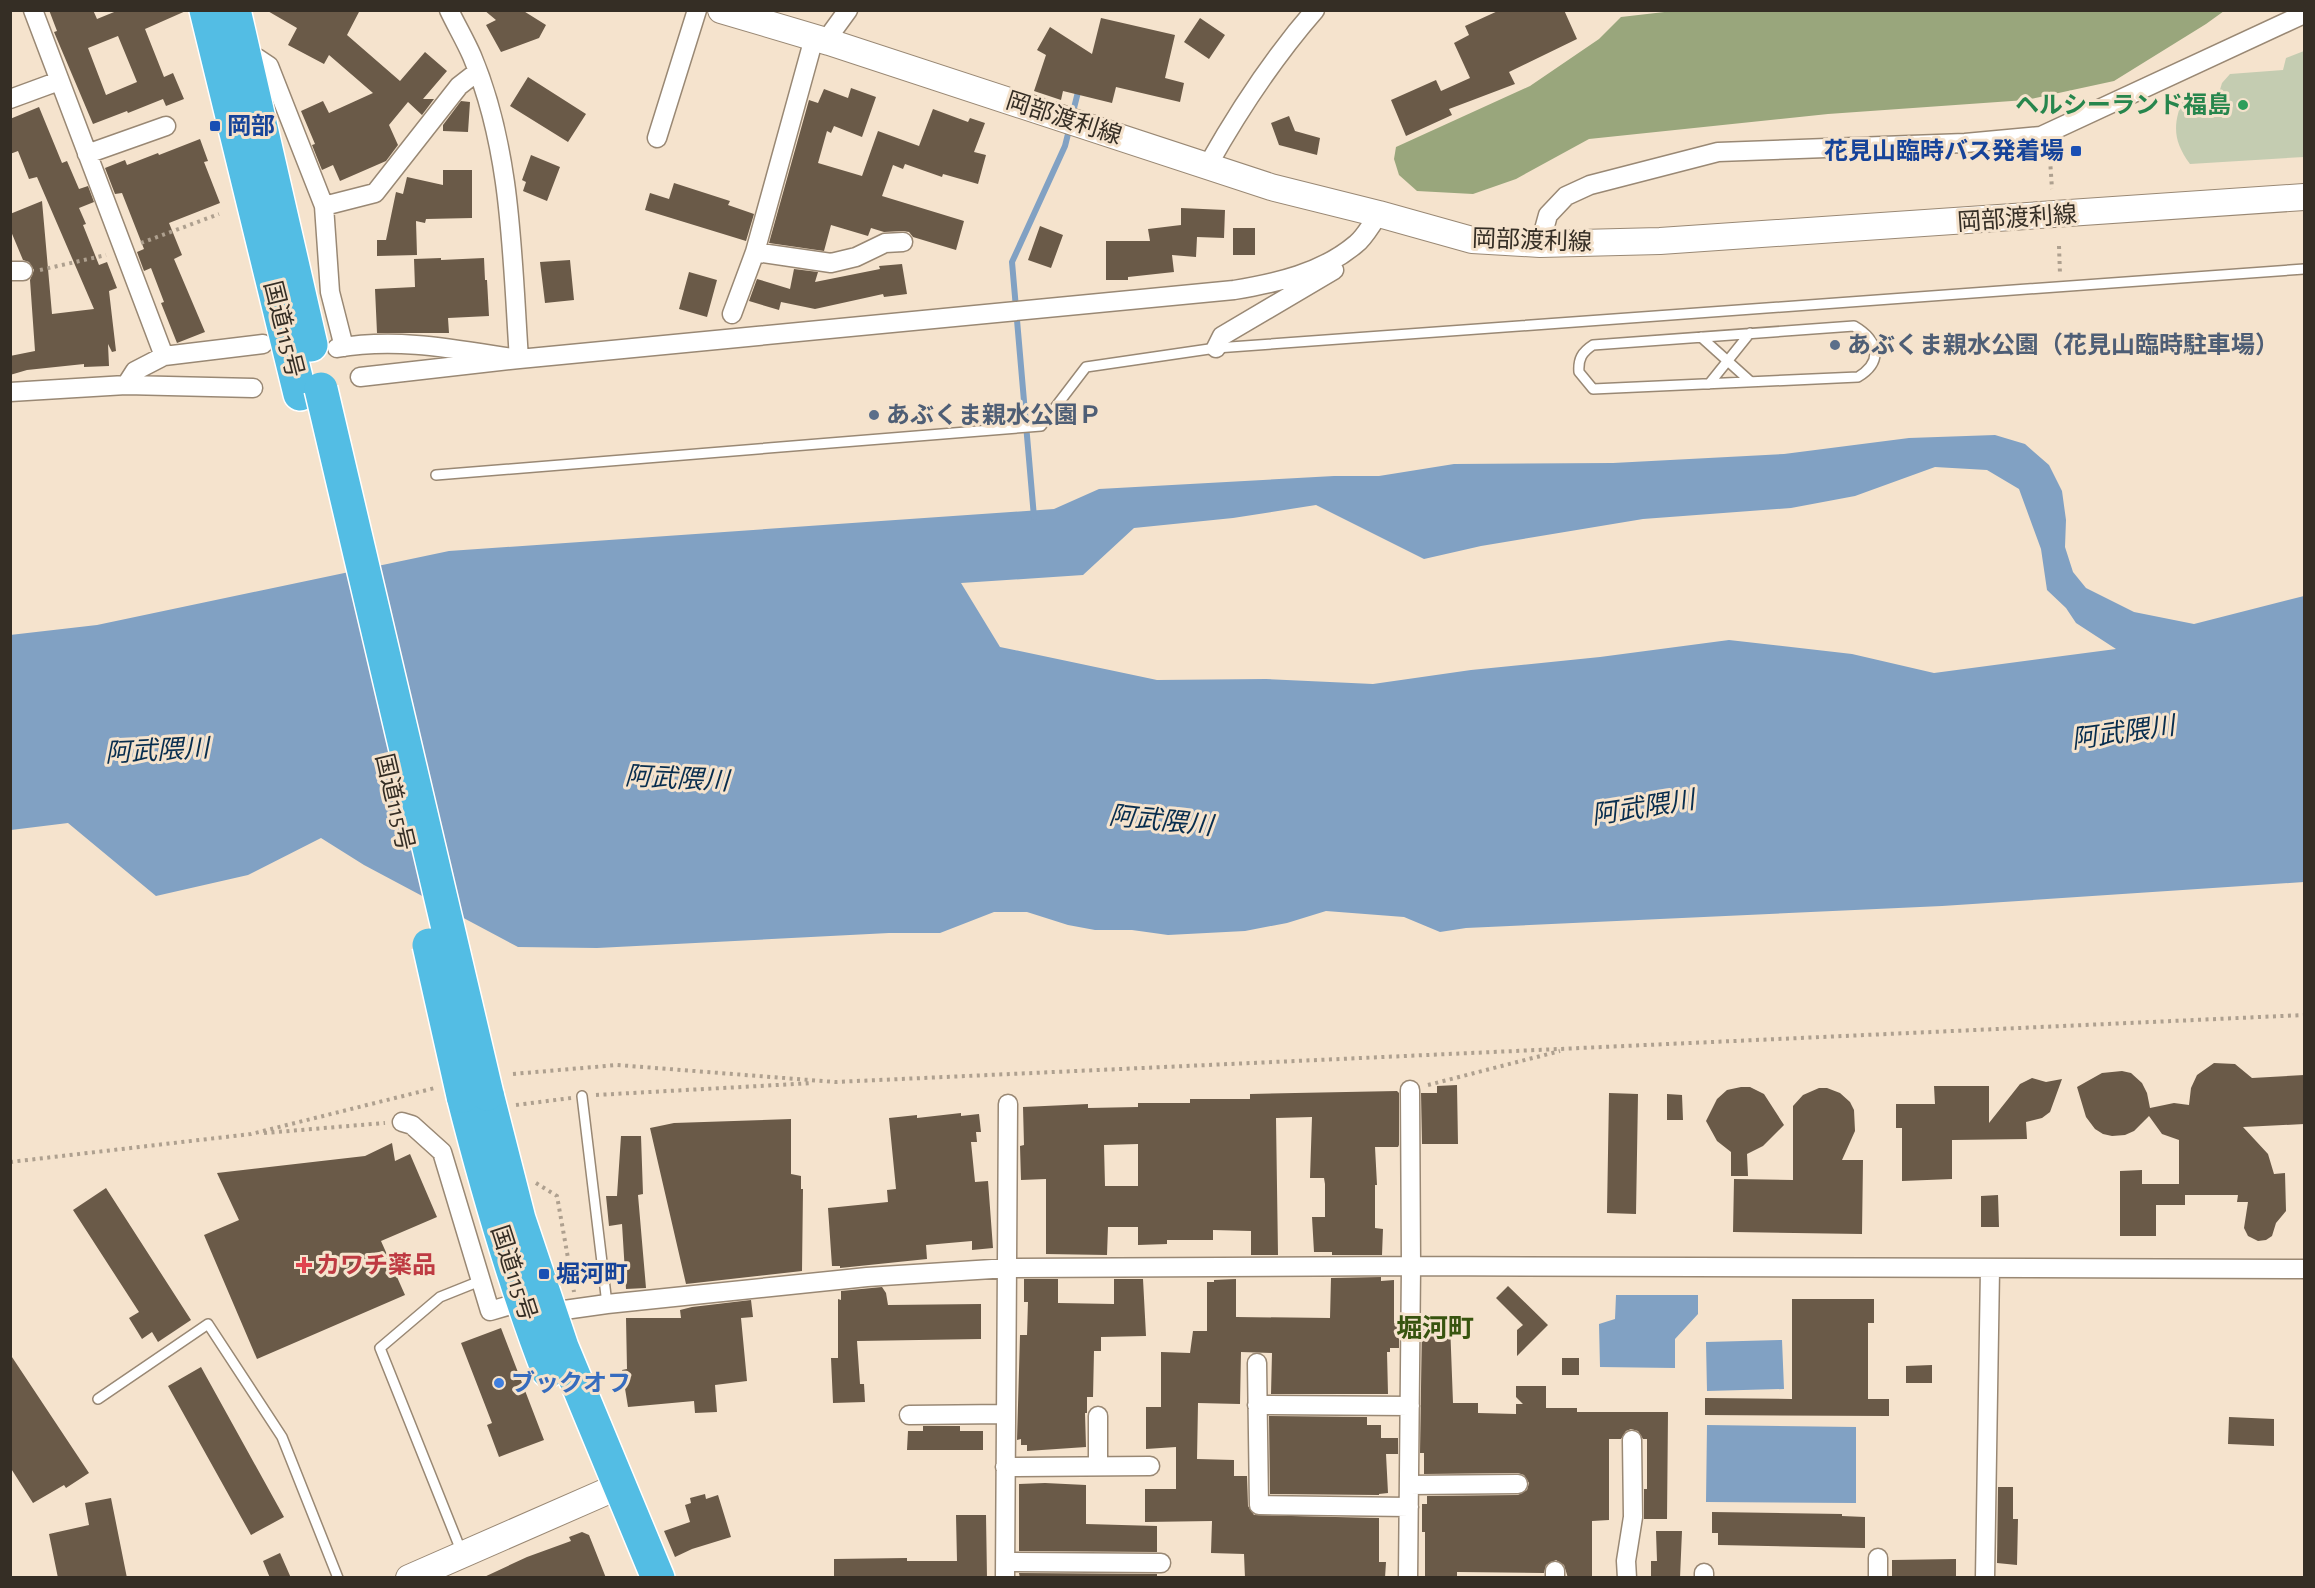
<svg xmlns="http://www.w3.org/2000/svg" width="2315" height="1588" viewBox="0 0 2315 1588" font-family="'Alegreya Sans','Noto Sans JP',sans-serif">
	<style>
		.green { fill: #c4ccb1 }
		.forest { fill: #99a67c }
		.water { fill: #81a1c3; fill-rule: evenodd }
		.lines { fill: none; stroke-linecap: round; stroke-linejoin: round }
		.stream { stroke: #81a1c3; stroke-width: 6 }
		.building { fill: #6a5a48; fill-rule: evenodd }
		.lane-casing { stroke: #998874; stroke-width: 12 }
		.street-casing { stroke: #998874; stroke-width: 21 }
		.secondary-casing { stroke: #998874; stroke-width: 28 }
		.highway-casing { stroke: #fff; stroke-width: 36 }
		.path { stroke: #aea08f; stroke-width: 4; stroke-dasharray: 3 4.5; stroke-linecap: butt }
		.lane { stroke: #fff; stroke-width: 9 }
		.street { stroke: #fff; stroke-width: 18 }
		.secondary { stroke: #fff; stroke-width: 26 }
		.highway { stroke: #53bde4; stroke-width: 33 }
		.highway-bridge-casing { stroke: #fff; stroke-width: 36; stroke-linecap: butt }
		.highway-bridge { stroke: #53bde4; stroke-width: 33 }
		.leisure-dot { fill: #2e9e5b; stroke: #f5e3cd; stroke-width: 2 }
		.transit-dot { fill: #1a4fb4; stroke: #f5e3cd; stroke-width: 2 }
		.service-dot { fill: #5c6f8a; stroke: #f5e3cd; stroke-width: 2 }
		.health-dot { fill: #e0444e; stroke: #f5e3cd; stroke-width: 2 }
		.shop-dot { fill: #3f7fe0; stroke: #f5e3cd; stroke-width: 2 }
		.labels { text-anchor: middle; stroke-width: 6; stroke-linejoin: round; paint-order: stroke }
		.leisure-label { font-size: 24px; font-weight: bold; fill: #27864d; stroke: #f5e3cd; text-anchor: end }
		.street-label { font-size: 24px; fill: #352e25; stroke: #f5e3cd }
		.transit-label { font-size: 24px; font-weight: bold; fill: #164399; stroke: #f5e3cd; text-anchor: start }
		.service-label { font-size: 24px; font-weight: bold; fill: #4e5e75; stroke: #f5e3cd; text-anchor: start }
		.health-label { font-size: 24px; font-weight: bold; fill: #be3a42; stroke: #f5e3cd; text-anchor: start }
		.shop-label { font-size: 24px; font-weight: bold; fill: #366cbe; stroke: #f5e3cd; text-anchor: start }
		.water-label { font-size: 26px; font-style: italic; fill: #072d4e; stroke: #f5e3cd }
		.neighbourhood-label { font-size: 26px; font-weight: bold; fill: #37540f; stroke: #f5e3cd }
	</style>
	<rect width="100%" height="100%" fill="#f5e3cd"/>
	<path class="green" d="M2304,51V157L2190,164C2172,139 2173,124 2184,96L2219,93L2222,83L2230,74L2283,70L2286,58Z"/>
	<path class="forest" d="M1673,11V10L2224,11L2206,24L2114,81L2026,100L1828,114L1589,139L1516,179L1473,194L1417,191L1399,175L1394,159L1396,147L1530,86L1599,39L1621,17Z"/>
	<path class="water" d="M1995,435L2025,444L2049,465L2062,491L2066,520L2065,547L2073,572L2086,588L2134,612L2194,624L2304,596V882L1942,906L1466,928L1440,932L1404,917L1326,911L1287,923L1245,931L1168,935L1132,930H1095L1068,925L1027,912H994L940,933H889L597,948L518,947L364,865L321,838L248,875L156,896L68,823L11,830L10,635L97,625L449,551L1054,509L1099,489L1334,476H1379L1454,464L1613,463L1784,454L1909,438ZM1935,467L1987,470L2019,489L2041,549L2047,590L2066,608L2076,623L2116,649L1934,673L1852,654L1729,640L1600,657L1471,670L1373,684L1266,679L1157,680L1000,647L961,583L1083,575L1134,528L1233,518L1316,505L1424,559L1481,546L1643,519L1791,508L1855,496Z
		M1616,1295H1698V1314L1675,1339V1368L1600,1367L1599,1324L1615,1319Z
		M1782,1340L1784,1389L1707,1391L1706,1342Z
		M1707,1425L1856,1427V1503L1706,1502Z"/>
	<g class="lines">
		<path class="stream" d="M1072,116L1079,88
			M1034,517L1012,262L1065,146L1070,126"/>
	</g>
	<path class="building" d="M49,10H93L97,19L119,10H188L145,29L164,77L173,73L184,99L166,106L163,99L128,113L127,111L93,124L54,32L57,31ZM118,36L137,82L106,95L88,48Z
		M266,10H360L347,35L400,81L425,52L447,71L423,99H434L422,115L408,102L389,125L398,145L386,161L340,181L333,165L322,170L312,145L315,144L301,111L323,101L329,113L373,93L329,55L324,64L288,45L297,28Z
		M484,10H522L546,25L539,38L501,52L486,25L496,20Z
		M1500,10H1564L1577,39L1509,72L1515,84L1449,109L1452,115L1406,136L1391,100L1436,80L1441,91L1470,78L1454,43L1469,35L1465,26Z
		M1101,18L1175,35L1165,78L1184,83L1180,102L1116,87L1112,103L1063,91L1061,100L1034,91L1046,55L1037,50L1050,27L1092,54Z
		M1200,18L1225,35L1209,59L1184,42Z
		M528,77L586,114L568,142L510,106Z
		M851,88L876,97L862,137L834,126L831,133L827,131L818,163L862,176L878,131L919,146L933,109L968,122L970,118L985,123L974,152L986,155L978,184L943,174L942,177L905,164L903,169L893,165L882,196L964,221L956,250L913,237L909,232L903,231L884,232L871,228L868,236L831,225L824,251L769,243L809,100L818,103L824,89L848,98Z
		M461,101L470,102L468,132L443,131V125Z
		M39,107L62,163L67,161L79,189L88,186L94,202L79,208L86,224L83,225L99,265L107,262L117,288L109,291L116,351L112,352L108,344L109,366L84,367V364L27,370L10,375V356L35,351L30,280L34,270L29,262L23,260L10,229V214L42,201L52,314L94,309L37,177L29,179L18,151L10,154V119Z
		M1289,116L1295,131L1320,138L1317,155L1279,145L1271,123Z
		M200,139L208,161L204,162L220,203L169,223L182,255L174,259L205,332L177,343L161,303L164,302L151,268L144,271L137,252L144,249L122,193L115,194L105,168L125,160L127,165L158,153L159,155Z
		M531,155L560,167L547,201L523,191L526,182L522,180Z
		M443,170H472V218L426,219L425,223L416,221L417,255L377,256V240H386L396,192L403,194L407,177L443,185Z
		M674,183L730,201L728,205L754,214L746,241L645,210L650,193L669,199Z
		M1181,208L1225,210L1224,238L1197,237L1196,257L1172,255L1174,272L1128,277V280H1106V241H1150L1148,229L1181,225Z
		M1040,226L1063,235L1051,268L1028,260Z
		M1233,228H1255V255H1233Z
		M441,258V260L484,258L485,280H487L489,316L448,318L449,333H377L375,289L415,287L414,259Z
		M570,260L574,300L545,303L540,262Z
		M902,264L907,294L884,297L883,294L815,309L781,302L779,310L749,301L757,279L790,289L794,269L818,272L815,282L880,269L879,266Z
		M689,272L717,280L707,317L679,309Z
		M2214,1063L2235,1064L2252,1078L2304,1075V1124L2243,1127L2268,1154L2274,1174L2285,1173L2286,1211L2276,1223L2272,1236L2266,1240L2258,1241L2248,1236L2244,1228L2248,1202H2237L2238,1195H2185V1205H2156V1236H2120V1171L2142,1170V1184H2179V1140L2162,1134L2149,1116L2134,1131L2125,1135L2112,1136L2103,1134L2095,1129L2086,1117L2077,1087L2102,1073L2122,1071L2131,1073L2142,1083L2147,1093L2150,1108L2174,1103L2189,1105L2191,1088L2197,1075Z
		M2032,1078L2046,1082L2062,1079L2050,1112L2042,1118L2026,1122L2027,1139L1952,1140V1179L1902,1181V1128H1896V1104H1935L1934,1086H1989V1123L2020,1084Z
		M1457,1085L1458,1144H1422L1421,1093H1437V1086Z
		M1741,1087H1750L1764,1094L1784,1125L1763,1146L1747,1154L1748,1176H1731V1152L1717,1141L1706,1121L1717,1099L1727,1090Z
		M1819,1088H1827L1840,1093L1850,1102L1854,1110L1855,1131L1842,1160H1863L1862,1234L1733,1232L1734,1179L1793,1180V1106L1803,1095Z
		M1397,1091L1399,1093V1145L1398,1147H1375L1377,1185H1375V1228L1383,1229L1382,1255H1332V1252H1314L1312,1217H1325V1184L1324,1178H1310L1312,1117L1276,1118L1278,1255H1251V1231L1213,1230V1240H1167V1244L1138,1245V1227H1108L1107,1255L1046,1254V1179L1021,1180L1020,1146L1024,1145L1023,1107L1088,1104V1108L1138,1107V1103H1190V1099H1250V1094ZM1138,1144V1186H1105L1104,1145Z
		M1609,1093L1638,1094L1636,1214L1607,1213Z
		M1667,1094L1682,1095L1683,1120H1667Z
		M961,1113V1116L979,1114L981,1132H976L977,1142H971L975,1182L988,1181L993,1248L972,1250V1241L926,1245L927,1259L840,1268V1266H832L828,1208L888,1202L887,1190L896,1189L889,1118L917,1115V1118Z
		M791,1119V1174L801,1176V1189H803L802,1271L686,1284L650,1128L674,1123Z
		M621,1136H641L643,1194L638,1195L646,1288L626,1289L622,1224L609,1226L606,1196H617Z
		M392,1143L395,1161L410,1154L437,1217L381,1241L405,1295L257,1359L204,1235L239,1220L217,1173L365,1156Z
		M106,1188L191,1320L158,1342L152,1332L142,1339L129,1318L139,1312L73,1210Z
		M1998,1195L1999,1227H1981V1196Z
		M1381,1277V1281L1394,1280V1323H1399V1348H1390V1352H1387L1388,1394H1271L1272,1353L1241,1352L1240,1404L1198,1403L1197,1459L1234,1460V1476H1247L1248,1506L1254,1515L1379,1518V1562H1386L1385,1578H1245L1244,1554L1211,1553L1212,1521L1145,1522V1489H1176V1447L1146,1449V1407H1161V1352L1190,1353L1193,1331H1207V1282H1214V1280L1236,1279V1317L1330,1318L1331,1278Z
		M1024,1279H1058V1303L1114,1304V1279H1143L1146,1336L1101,1337V1351H1094L1093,1397H1087V1413H1085L1086,1447L1027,1451V1445H1021V1439L1017,1440L1020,1335H1027L1028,1302H1024Z
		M1508,1286L1548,1325L1517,1356V1330L1523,1325L1496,1298Z
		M882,1287L886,1293L888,1305L981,1304V1339L857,1341L860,1384H864L865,1402L833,1403L831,1358H838V1299L841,1300V1291Z
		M1792,1299H1874V1323H1868V1399H1889V1416L1705,1415V1398L1792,1399Z
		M751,1300L753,1317L741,1318L747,1381L715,1385L717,1412L695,1413L694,1401L628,1407L622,1370L627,1369L626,1318H681L680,1310L692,1307Z
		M1422,1323H1450L1453,1403H1478V1413L1516,1414V1404H1523L1516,1397V1386H1546V1408H1577V1412H1668L1667,1519H1644V1489H1647V1439H1643L1638,1431L1631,1429L1626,1431L1621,1439H1609V1520L1592,1521V1578H1568L1564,1565L1556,1560L1546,1565L1544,1573L1457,1572V1578H1425V1532H1422V1504H1427V1496L1518,1495L1527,1490L1529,1483L1524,1475L1518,1473L1424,1474V1453H1420Z
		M501,1328L544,1440L499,1457L487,1425L492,1423L461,1343Z
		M10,1354L89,1473L66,1488L64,1485L33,1503L10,1467Z
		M1562,1358H1579V1375H1562Z
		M1932,1365V1383H1906V1366Z
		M201,1367L284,1517L251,1535L168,1386Z
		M1269,1416L1367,1417V1425H1381V1438H1398V1454H1386L1388,1493L1379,1494V1495L1270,1494Z
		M2229,1417L2274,1419V1446L2228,1444Z
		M923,1426H960V1431H983V1450H907L908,1431H923Z
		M1045,1483L1086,1485V1524L1157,1526V1552L1019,1551V1484Z
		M1998,1487H2013V1519H2018L2017,1565L1997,1563Z
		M705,1494L706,1499L718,1495L731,1537L692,1549L675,1557L664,1531L690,1522L685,1505L691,1503L690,1498Z
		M111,1498L127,1578H58L49,1534L89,1525L85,1503Z
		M1712,1512L1842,1514V1516L1865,1517V1548L1718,1545V1533H1712Z
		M956,1515H986L987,1578H834V1559L907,1558V1561H957Z
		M1656,1531H1682L1680,1578H1651V1561H1657Z
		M582,1532L589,1535L606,1578H482L527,1557L571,1541L569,1537Z
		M280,1553L291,1578H270L263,1561Z
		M1956,1559V1578H1892V1560Z
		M1019,1573L1157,1574V1578H1020Z"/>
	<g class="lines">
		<defs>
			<path id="lane" d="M1854,326C1878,340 1884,361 1858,377L1593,389L1579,372C1578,359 1582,352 1593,345Z
				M1701,337L1751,382
				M1709,384L1750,333
				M436,475L1041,426L1086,367L1216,348L2304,269
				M582,1096L607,1304
				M98,1399L208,1324L282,1437L338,1578
				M462,1553L380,1348L440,1297L480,1281"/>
			<path id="street" d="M33,10L164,356
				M829,42L832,32L848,10
				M247,59L257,58L269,66L324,206L330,292L344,347
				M10,99L59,81
				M657,138L697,10
				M87,154L166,126
				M1208,165C1239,110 1273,58 1315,10
				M324,206L375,193L459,86L477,72
				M1540,244L1548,215L1566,196L1590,185L1718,152L1965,143L2041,136L2304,14
				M755,252L831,263L856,257L885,243L903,242
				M10,271H23
				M732,314L755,252L814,38
				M337,348C399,337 459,350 519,359C512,258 512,151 472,56C465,40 456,25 449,10
				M1216,348L1222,336L1334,270
				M360,377L519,359L1234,290C1276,283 1322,273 1356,244C1365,237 1372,223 1379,214
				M126,385L253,388
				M10,392L126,385L135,371L164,356L263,344
				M402,1122L412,1125L442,1152L490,1311L521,1302
				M550,1312L607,1304L867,1277L1008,1268L1411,1266L2304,1269
				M1257,1363L1259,1505L1409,1507
				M1257,1405L1410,1406
				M909,1415L1005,1414
				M1098,1466V1416
				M1005,1467L1150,1466
				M1409,1485L1518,1484
				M1878,1558V1578
				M1005,1562L1161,1563
				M1555,1571V1578
				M1704,1573V1578
				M1005,1578L1008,1104
				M1408,1578L1411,1266L1410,1090
				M1627,1578L1626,1561L1633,1517L1632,1440
				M1985,1578L1990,1269"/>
			<path id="secondary" d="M721,10L829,42L1271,187L1379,214L1472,240L1540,244L1660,241L2304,197
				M409,1578L619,1486"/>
			<path id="highway" d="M206,10L300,394
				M234,10L311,345
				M487,1094L519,1219L562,1347L658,1578
				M463,1096C487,1190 513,1280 548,1371"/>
		</defs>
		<use href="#lane" class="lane-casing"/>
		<use href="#street" class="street-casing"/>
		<use href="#secondary" class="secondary-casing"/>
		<use href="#highway" class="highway-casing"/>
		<path class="path" d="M2050,159L2052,189
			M141,243L219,214
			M2059,246L2060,274
			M40,270L106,255
			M513,1074L617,1065L835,1082L2304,1015
			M1428,1085L1560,1051
			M596,1095L813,1083
			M516,1105L571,1098
			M264,1133L385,1123
			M10,1162L251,1134L435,1088
			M536,1183L557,1196L574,1292"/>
		<use href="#lane" class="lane"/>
		<use href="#street" class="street"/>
		<use href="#secondary" class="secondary"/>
		<use href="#highway" class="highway"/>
		<defs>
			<path id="highway-bridge" d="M321,389L487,1094
				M429,945L463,1096"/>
		</defs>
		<use href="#highway-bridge" class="highway-bridge-casing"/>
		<use href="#highway-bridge" class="highway-bridge"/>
	</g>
	<circle class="leisure-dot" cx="2243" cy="105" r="6"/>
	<g class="transit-dot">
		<rect x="209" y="120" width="12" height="12" rx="3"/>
		<rect x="2070" y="145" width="12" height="12" rx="3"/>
		<rect x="538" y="1268" width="12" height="12" rx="3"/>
	</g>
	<g class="service-dot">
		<circle cx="1835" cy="345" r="6"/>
		<circle cx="874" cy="415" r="6"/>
	</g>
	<path class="health-dot" d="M301 1256h6v6h6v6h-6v6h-6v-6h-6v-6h6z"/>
	<circle class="shop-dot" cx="499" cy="1383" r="6"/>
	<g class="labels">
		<g class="leisure-label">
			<text x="2231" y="113">ヘルシーランド福島</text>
		</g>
		<g class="street-label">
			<text transform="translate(1064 118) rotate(18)" y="8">岡部渡利線</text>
			<text transform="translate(2017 218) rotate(-4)" y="8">岡部渡利線</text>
			<text transform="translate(1532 240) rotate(2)" y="8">岡部渡利線</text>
			<text transform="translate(284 329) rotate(76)" y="8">国道115号</text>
			<text transform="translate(395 802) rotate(77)" y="8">国道115号</text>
			<text transform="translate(514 1273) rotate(72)" y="8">国道115号</text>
		</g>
		<g class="transit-label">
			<text x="227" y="134">岡部</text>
			<text x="2064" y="159" text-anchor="end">花見山臨時バス発着場</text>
			<text x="556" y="1282">堀河町</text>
		</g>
		<g class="service-label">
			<text x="1847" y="353">あぶくま親水公園（花見山臨時駐車場）</text>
			<text x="886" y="423">あぶくま親水公園Ｐ</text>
		</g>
		<g class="health-label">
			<text x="316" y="1273">カワチ薬品</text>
		</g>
		<g class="shop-label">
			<text x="511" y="1391">ブックオフ</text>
		</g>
		<g class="water-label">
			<text transform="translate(2123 732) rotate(-8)" y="9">阿武隈川</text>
			<text transform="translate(157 750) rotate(-3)" y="9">阿武隈川</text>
			<text transform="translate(677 778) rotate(3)" y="9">阿武隈川</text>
			<text transform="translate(1643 807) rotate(-9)" y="9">阿武隈川</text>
			<text transform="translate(1161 820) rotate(6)" y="9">阿武隈川</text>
		</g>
		<g class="neighbourhood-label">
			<text x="1435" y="1337">堀河町</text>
		</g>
	</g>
	<rect width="2315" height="1588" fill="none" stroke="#352e25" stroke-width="24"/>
</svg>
